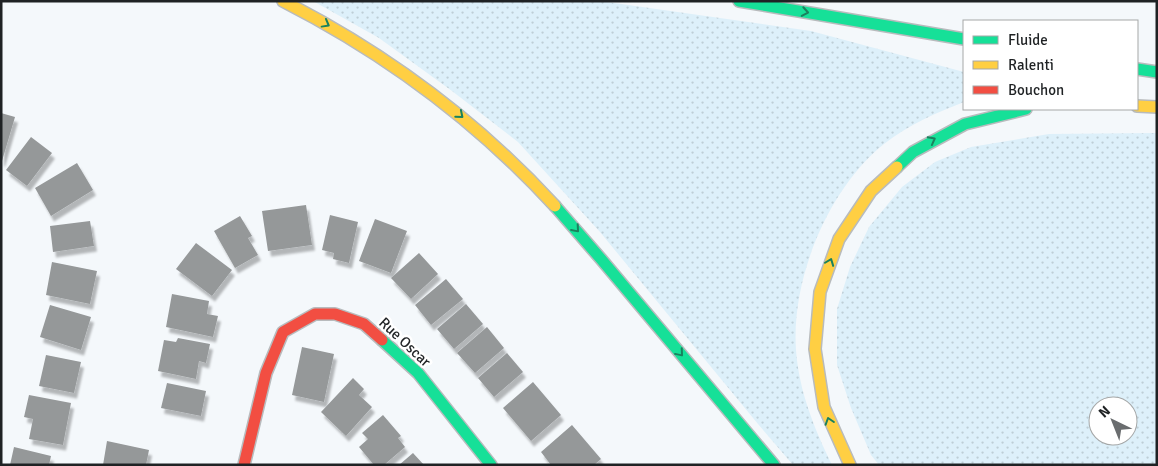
<svg xmlns="http://www.w3.org/2000/svg" width="1158" height="466" viewBox="0 0 1158 466" font-family="Signika,sans-serif">
	<style>
		.grass { fill: url(#grass-dots); fill-rule: evenodd }
		.building { fill: #959899; filter: url(#shadow) }
		.lines { fill: none; stroke-linecap: round; stroke-linejoin: round }
		.fast-casing { stroke: #b8bbbd; stroke-width: 14 }
		.slow-casing { stroke: #b8bbbd; stroke-width: 14 }
		.jam-casing { stroke: #b8bbbd; stroke-width: 14 }
		.fast { stroke: #16e098; stroke-width: 11 }
		.slow { stroke: #ffcf43; stroke-width: 11 }
		.jam { stroke: #f24e42; stroke-width: 11 }
		.oneway { stroke: #1a815e }
		.labels { text-anchor: middle; stroke-width: 5; stroke-linejoin: round; paint-order: stroke }
		.street-label { font-size: 15px; fill: #1f2224; stroke: #fff }
	</style>
	<defs>
		<pattern id="grass-dots" width="8" height="8" patternUnits="userSpaceOnUse" patternTransform="scale(1.25)"><rect width="8" height="8" fill="#ddf0fa"/><path d="M2 2h.1M6 6h.1" fill="none" stroke="#bdced6" stroke-width="1.8" stroke-linecap="round"/></pattern>
		<filter id="shadow"><feDropShadow dx="3" dy="5.5" stdDeviation="1" flood-color="#0004"/></filter>
	</defs>
	<rect width="100%" height="100%" fill="#f4f8fb"/>
	<path class="grass" d="M313,1H600L811,31L964,72V102C936,113 908,125 884,144C828,189 791,279 796,350C799,391 814,428 832,465H793L758,424L600,232L518,142L452,91L379,38Z
		M1157,133V465H879L871,455L851,408L837,365V309L850,267L869,227L902,187L935,162L971,147L1049,134ZM1098,406H1128V436H1098Z"/>
	<path class="building" d="M1,113L15,117L2,161H1Z
		M31,137L52,153L27,186L6,170Z
		M77,163L93,190L51,216L35,188Z
		M306,205L312,245L268,251L262,211Z
		M330,215L358,222L349,263L333,259L334,253L322,250Z
		M240,216L252,236L248,238L258,255L235,268L214,231Z
		M375,219L407,231L391,273L359,261Z
		M90,221L94,246L53,252L50,226Z
		M196,243L232,270L212,296L176,269Z
		M419,253L438,274L411,299L391,278Z
		M52,262L97,271L90,304L46,295Z
		M446,279L463,299L431,325L415,305Z
		M172,294L209,301L207,314L218,316L213,337L166,327Z
		M466,304L483,324L454,349L437,329Z
		M50,305L91,317L81,350L40,337Z
		M487,327L504,348L475,373L457,353Z
		M178,338L210,344L206,363L199,361L196,379L158,371L164,340L176,342Z
		M302,347L334,354L324,402L292,395Z
		M507,353L523,372L494,397L478,378Z
		M46,355L81,362L74,393L39,386Z
		M353,378L364,389L359,395L372,407L346,436L321,412Z
		M533,382L561,415L531,441L503,408Z
		M167,383L206,391L201,416L161,408Z
		M29,395L71,403L63,445L29,439L33,419L24,417Z
		M383,415L401,436L398,438L405,447L384,465H374L359,447L368,439L362,433Z
		M572,425L601,459L594,465H551L541,452Z
		M107,441L149,450L146,465H103Z
		M14,447L51,456L49,465H10Z
		M413,453L424,465H399Z"/>
	<g class="lines">
		<defs>
			<path id="fast" d="M739,1L964,39
				M1137,69L1157,72
				M897,167L913,152L965,124L1026,109
				M555,206L601,259L774,465
				M382,340L418,373L491,465"/>
			<path id="slow" d="M283,1C385,53 477,121 555,206
				M1137,106L1157,107
				M850,465L824,407L815,349L820,292L839,239L871,191L897,167"/>
			<path id="jam" d="M244,465L266,373L283,332L315,314H335L364,324L382,340"/>
		</defs>
		<use href="#fast" class="fast-casing"/>
		<use href="#slow" class="slow-casing"/>
		<use href="#jam" class="jam-casing"/>
		<use href="#fast" class="fast"/>
		<use href="#slow" class="slow"/>
		<use href="#jam" class="jam"/>
	</g>
	<defs><path id="oneway-chevron" d="M-2-3.5L2.5 0L-2 3.5" fill="none" stroke-width="1.6" stroke-linecap="round" stroke-linejoin="round" transform="scale(1.25)"/></defs>
	<g class="oneway">
		<use href="#oneway-chevron" transform="translate(805 12) rotate(10)"/>
		<use href="#oneway-chevron" transform="translate(326 24) rotate(29)"/>
		<use href="#oneway-chevron" transform="translate(460 115) rotate(40)"/>
		<use href="#oneway-chevron" transform="translate(932 140) rotate(-28)"/>
		<use href="#oneway-chevron" transform="translate(576 229) rotate(49)"/>
		<use href="#oneway-chevron" transform="translate(830 262) rotate(-69)"/>
		<use href="#oneway-chevron" transform="translate(680 353) rotate(50)"/>
		<use href="#oneway-chevron" transform="translate(829 421) rotate(-108)"/>
	</g>
	<g class="labels">
		<g class="street-label">
			<text transform="translate(405 342) rotate(43)" y="5">Rue Oscar</text>
		</g>
	</g>
	<rect width="1158" height="466" fill="none" stroke="#1f2224" stroke-width="5"/>
	<rect x="963" y="20" width="175" height="90" fill="#ffffff" stroke="#a5a7a7"/>
	<rect x="973" y="36" width="25" height="8" fill="#16e098" stroke="#a5a7a7"/>
	<text x="1008" y="45" font-size="15" fill="#1f2224">Fluide</text>
	<rect x="973" y="61" width="25" height="8" fill="#ffcf43" stroke="#a5a7a7"/>
	<text x="1008" y="70" font-size="15" fill="#1f2224">Ralenti</text>
	<rect x="973" y="86" width="25" height="8" fill="#f24e42" stroke="#a5a7a7"/>
	<text x="1008" y="95" font-size="15" fill="#1f2224">Bouchon</text>
	<g transform="translate(1113 421) rotate(317)"><circle r="24" fill="#ffffff" stroke="#a5a7a7"/>
	<path d="M0-4L9 19L0 12L-9 19Z" fill="#6a6d6f"/>
	<text y="-8" font-size="14" font-weight="bold" text-anchor="middle" fill="#1f2224">N</text>
	</g>
</svg>
